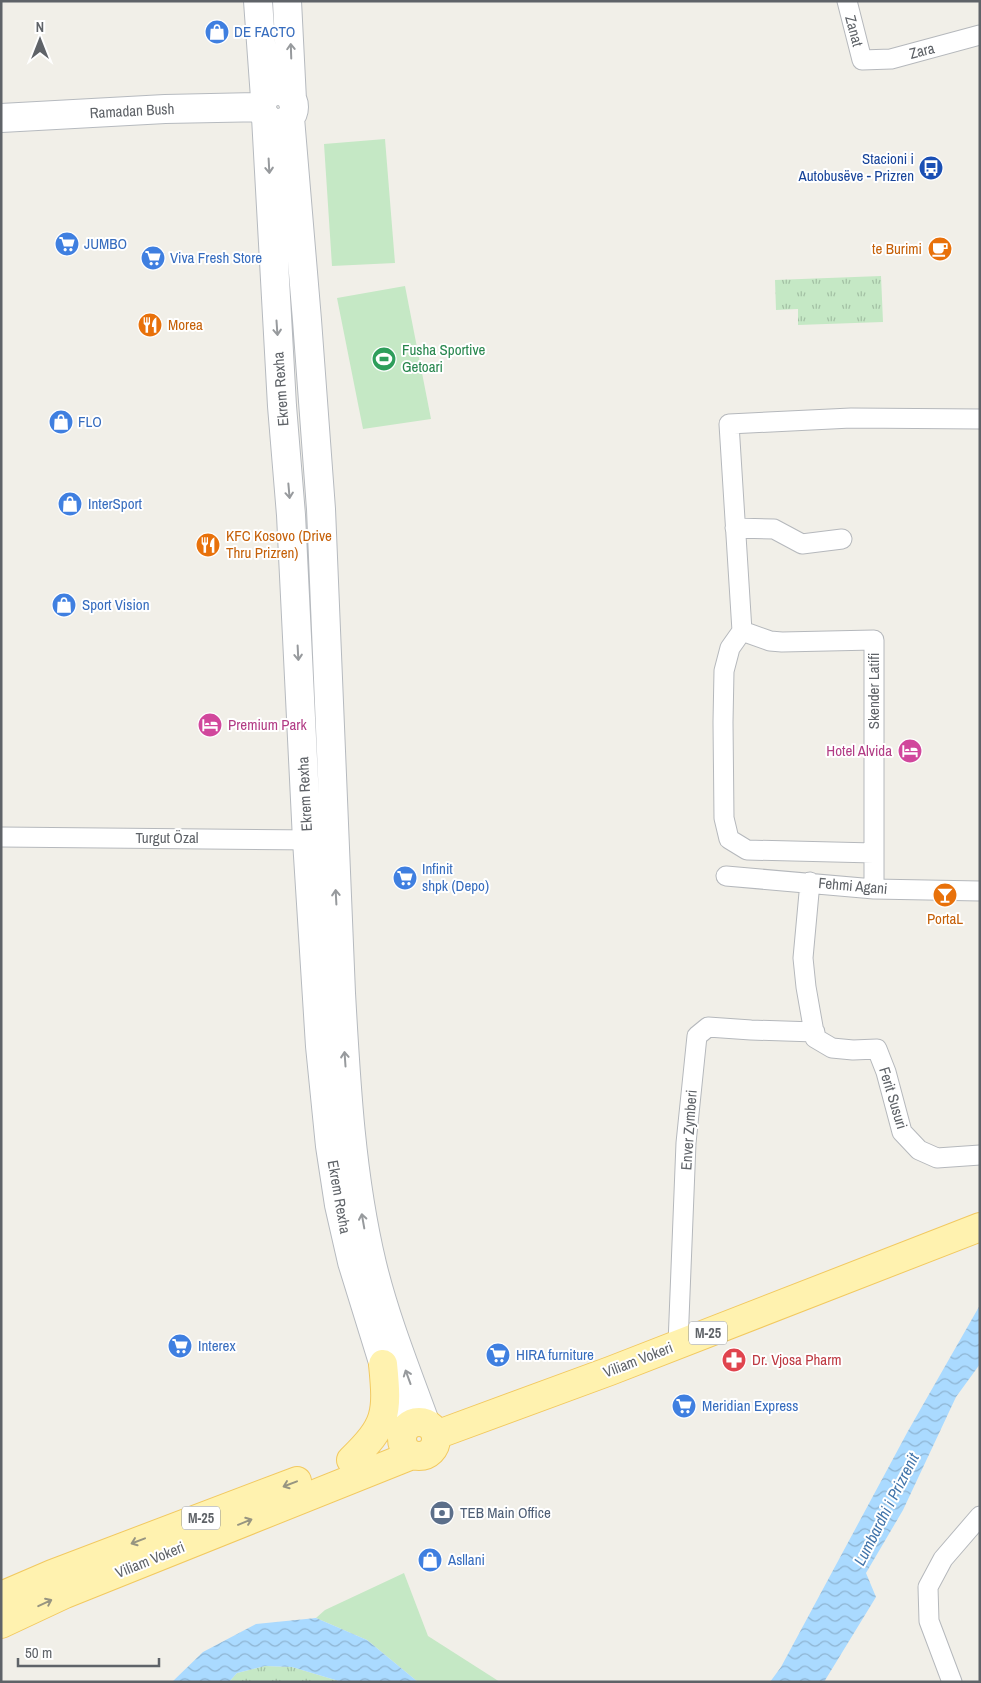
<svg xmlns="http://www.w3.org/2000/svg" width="981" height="1683" viewBox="0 0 981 1683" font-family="'Archivo Narrow',sans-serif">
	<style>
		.grass { fill: url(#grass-tufts) }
		.garden { fill: #c5e8c5 }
		.water { fill: url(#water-waves) }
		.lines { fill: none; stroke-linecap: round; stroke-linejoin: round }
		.street-casing { stroke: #b5b8bc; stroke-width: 21 }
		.secondary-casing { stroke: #b6babf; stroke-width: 30 }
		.primary-casing { stroke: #f2c960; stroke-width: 30 }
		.street { stroke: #fff; stroke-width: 19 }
		.secondary { stroke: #fff; stroke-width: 28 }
		.primary { stroke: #fff2af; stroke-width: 28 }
		.oneway { stroke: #979a9d }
		.oneway2 { stroke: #979581 }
		.labels { text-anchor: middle; stroke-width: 4; stroke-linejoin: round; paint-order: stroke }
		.shield { fill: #fff; stroke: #8f9295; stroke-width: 1 }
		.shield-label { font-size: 14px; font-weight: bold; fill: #5f6368 }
		.street-label { font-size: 15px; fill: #5f6368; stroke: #fff }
		.shop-label { font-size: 15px; fill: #366cbe; stroke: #fff; text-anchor: start }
		.transit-label { font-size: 15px; fill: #164399; stroke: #fff; text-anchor: end }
		.food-label { font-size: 15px; fill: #c56008; stroke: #fff; text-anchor: start }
		.leisure-label { font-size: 15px; fill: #27864d; stroke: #fff; text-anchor: start }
		.hotel-label { font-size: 15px; fill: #b23c85; stroke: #fff; text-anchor: start }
		.health-label { font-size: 15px; fill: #be3a42; stroke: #fff; text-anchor: start }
		.service-label { font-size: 15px; fill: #4e5e75; stroke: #fff; text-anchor: start }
		.water-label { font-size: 16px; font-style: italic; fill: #4174aa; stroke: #fff }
	</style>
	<defs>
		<pattern id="grass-tufts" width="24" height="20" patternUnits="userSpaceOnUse" patternTransform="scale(1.25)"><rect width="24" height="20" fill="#c5e8c5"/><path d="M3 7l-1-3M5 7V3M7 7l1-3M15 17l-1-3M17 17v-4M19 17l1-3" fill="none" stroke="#a3c0a4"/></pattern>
		<pattern id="water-waves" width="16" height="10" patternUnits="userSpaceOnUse" patternTransform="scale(1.25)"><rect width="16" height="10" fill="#aadaff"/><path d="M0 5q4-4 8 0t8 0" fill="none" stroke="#8eb4d2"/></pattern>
	</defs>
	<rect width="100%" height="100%" fill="#f1efe8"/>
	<path class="grass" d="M881,276L883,322L798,325V309L776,310L775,280Z
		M265,1666L292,1667L342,1682H229L237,1673Z"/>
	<path class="garden" d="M385,139L395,263L332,266L324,144Z
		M405,286L431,419L363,429L337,298Z
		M404,1573L428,1636L500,1682H418L367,1640L316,1618L325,1610Z"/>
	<path class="water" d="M980,1305V1364L956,1397L903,1510L866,1573L876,1597L824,1682H770L781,1667L908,1431Z
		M316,1618L367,1640L418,1682H342L292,1667L265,1666L237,1673L229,1682H172L203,1652L256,1624Z"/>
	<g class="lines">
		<defs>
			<path id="street" d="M847,1L862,60L891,59L980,35
				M735,528L774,529L802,544L842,539
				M742,631L730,648L724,671L723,722L724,818L729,839L747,850L874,853
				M1,837L317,840
				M726,876L874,889L980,891
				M810,882L803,958L806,987L815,1038L832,1048L853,1050L877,1049L886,1072L902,1132L919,1150L937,1158L980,1155
				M874,889V640L782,642L770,641L742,631L729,424L851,418L980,419
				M678,1344L686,1143L697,1036L708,1027L751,1030L815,1032
				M952,1682L929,1621L928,1587L943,1559L980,1516"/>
			<path id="secondary" d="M258,1L265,98
				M287,1L292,100
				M262 107a16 16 0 1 1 32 0a16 16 0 1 1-32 0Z
				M266,117L282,406L291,515L307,840L320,1046L330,1146L339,1205L352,1262L404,1430
				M1,118L165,109L262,107
				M290,118L307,320L321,509L341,993C346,1083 351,1176 372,1264C385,1318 406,1370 425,1422"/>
			<path id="primary" d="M402 1439a17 17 0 1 1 34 0a17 17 0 1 1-34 0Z
				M436,1435L610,1371L980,1227
				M351,1460C387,1425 388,1414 383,1364
				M1,1596L52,1574L297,1481
				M1,1624L65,1594L412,1455"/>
		</defs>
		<use href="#street" class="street-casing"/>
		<use href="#secondary" class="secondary-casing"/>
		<use href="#primary" class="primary-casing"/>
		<use href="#street" class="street"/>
		<use href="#secondary" class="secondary"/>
		<use href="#primary" class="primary"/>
	</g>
	<defs><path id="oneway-shaft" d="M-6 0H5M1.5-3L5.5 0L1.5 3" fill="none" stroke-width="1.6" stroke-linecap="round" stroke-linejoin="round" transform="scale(1.25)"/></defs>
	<g class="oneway">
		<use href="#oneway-shaft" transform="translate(291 51) rotate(-92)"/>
		<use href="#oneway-shaft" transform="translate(269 166) rotate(87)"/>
		<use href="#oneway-shaft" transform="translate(277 328) rotate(86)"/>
		<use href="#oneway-shaft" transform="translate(289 491) rotate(85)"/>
		<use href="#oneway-shaft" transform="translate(298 653) rotate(87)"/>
		<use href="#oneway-shaft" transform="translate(336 897) rotate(-93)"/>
		<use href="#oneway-shaft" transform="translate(345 1059) rotate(-94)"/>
		<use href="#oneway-shaft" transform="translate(363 1221) rotate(-100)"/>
		<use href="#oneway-shaft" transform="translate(408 1377) rotate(-110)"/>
	</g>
	<g class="oneway2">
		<use href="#oneway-shaft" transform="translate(290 1484) rotate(159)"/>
		<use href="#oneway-shaft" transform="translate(245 1522) rotate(-22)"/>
		<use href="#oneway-shaft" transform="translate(138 1541) rotate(159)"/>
		<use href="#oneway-shaft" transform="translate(45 1603) rotate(-25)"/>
	</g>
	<defs>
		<symbol id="shop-disc" viewBox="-11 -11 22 22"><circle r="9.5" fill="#3f7fe0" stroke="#fff"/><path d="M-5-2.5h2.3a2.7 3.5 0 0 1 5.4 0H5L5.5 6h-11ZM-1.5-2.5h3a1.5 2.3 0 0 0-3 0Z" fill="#fff"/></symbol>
		<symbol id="bus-disc" viewBox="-11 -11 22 22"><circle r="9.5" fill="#1a4fb4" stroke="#fff"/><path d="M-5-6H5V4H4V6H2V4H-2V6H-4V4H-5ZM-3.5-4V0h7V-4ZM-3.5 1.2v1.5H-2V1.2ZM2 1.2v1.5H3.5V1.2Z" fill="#fff"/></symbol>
		<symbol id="supermarket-disc" viewBox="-11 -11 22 22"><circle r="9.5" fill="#3f7fe0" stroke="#fff"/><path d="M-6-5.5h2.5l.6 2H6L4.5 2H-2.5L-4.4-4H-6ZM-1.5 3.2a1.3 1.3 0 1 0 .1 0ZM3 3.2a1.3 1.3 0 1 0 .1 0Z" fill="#fff"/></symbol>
		<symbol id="cafe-disc" viewBox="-11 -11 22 22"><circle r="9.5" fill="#e8710a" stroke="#fff"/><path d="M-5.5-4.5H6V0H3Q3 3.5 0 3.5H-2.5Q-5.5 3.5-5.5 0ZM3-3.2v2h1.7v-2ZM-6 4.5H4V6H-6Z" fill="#fff"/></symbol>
		<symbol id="restaurant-disc" viewBox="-11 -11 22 22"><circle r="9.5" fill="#e8710a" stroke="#fff"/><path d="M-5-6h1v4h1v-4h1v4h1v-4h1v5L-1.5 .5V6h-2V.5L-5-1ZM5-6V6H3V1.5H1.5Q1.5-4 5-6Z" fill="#fff"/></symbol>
		<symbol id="stadium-disc" viewBox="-11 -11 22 22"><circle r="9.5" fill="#2e9e5b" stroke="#fff"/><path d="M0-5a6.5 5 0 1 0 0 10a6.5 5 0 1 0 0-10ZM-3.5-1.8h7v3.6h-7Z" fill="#fff"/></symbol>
		<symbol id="hotel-disc" viewBox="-11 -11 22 22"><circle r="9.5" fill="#d1479c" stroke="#fff"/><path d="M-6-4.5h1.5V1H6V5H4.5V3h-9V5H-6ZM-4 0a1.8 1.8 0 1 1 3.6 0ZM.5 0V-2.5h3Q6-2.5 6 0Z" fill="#fff"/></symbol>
		<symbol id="bar-disc" viewBox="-11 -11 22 22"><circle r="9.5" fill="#e8710a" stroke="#fff"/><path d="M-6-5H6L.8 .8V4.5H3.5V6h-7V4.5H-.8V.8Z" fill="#fff"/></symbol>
		<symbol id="pharmacy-disc" viewBox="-11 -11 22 22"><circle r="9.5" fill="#e0444e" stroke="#fff"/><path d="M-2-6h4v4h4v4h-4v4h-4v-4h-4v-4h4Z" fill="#fff"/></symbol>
		<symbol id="bank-disc" viewBox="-11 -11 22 22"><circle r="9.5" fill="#5c6f8a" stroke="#fff"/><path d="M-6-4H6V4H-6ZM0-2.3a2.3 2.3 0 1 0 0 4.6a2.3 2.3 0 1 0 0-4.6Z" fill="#fff"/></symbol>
	</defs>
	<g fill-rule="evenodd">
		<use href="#shop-disc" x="203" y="18" width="28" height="28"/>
		<use href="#bus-disc" x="917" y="154" width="28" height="28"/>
		<use href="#supermarket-disc" x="53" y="230" width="28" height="28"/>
		<use href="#cafe-disc" x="926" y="235" width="28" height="28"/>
		<use href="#supermarket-disc" x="139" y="244" width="28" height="28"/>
		<use href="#restaurant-disc" x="136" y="311" width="28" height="28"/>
		<use href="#stadium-disc" x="370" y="345" width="28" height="28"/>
		<use href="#shop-disc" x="47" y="408" width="28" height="28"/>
		<use href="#shop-disc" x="56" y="490" width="28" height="28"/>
		<use href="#restaurant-disc" x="194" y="531" width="28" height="28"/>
		<use href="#shop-disc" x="50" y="591" width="28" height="28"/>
		<use href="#hotel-disc" x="196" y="711" width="28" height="28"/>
		<use href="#hotel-disc" x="896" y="737" width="28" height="28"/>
		<use href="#supermarket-disc" x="391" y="864" width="28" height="28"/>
		<use href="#bar-disc" x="931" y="881" width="28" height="28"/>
		<use href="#supermarket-disc" x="166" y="1332" width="28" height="28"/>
		<use href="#supermarket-disc" x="484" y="1341" width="28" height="28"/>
		<use href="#pharmacy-disc" x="720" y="1346" width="28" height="28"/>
		<use href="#supermarket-disc" x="670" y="1392" width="28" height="28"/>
		<use href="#bank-disc" x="428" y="1499" width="28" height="28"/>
		<use href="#shop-disc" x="416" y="1546" width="28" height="28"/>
	</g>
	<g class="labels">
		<g class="shield">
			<rect x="689" y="1321.5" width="38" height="23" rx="4"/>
			<rect x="182" y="1506.5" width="38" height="23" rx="4"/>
		</g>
		<g class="shield-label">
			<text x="708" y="1338">M-25</text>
			<text x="201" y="1523">M-25</text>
		</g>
		<g class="street-label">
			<text transform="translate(854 31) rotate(75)" y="5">Zanat</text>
			<text transform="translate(922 51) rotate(-14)" y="5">Zara</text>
			<text transform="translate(132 111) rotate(-3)" y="5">Ramadan Bush</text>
			<text transform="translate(281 389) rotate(-94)" y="5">Ekrem Rexha</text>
			<text transform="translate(874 691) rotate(-90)" y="5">Skender Latifi</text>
			<text transform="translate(305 794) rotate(-93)" y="5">Ekrem Rexha</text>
			<text x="167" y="843">Turgut Özal</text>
			<text transform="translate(853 886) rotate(5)" y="5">Fehmi Agani</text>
			<text transform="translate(893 1098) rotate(73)" y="5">Ferit Susuri</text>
			<text transform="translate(689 1130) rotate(-86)" y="5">Enver Zymberi</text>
			<text transform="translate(339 1197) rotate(80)" y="5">Ekrem Rexha</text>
			<text transform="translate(638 1360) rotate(-21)" y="5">Viliam Vokeri</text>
			<text transform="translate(150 1560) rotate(-22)" y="5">Viliam Vokeri</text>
		</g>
		<g class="shop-label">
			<text x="234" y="37">DE FACTO</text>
			<text x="84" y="249">JUMBO</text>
			<text x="170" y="263">Viva Fresh Store</text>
			<text x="78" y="427">FLO</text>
			<text x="88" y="509">InterSport</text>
			<text x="82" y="610">Sport Vision</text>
			<text x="422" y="874">Infinit<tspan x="422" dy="17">shpk (Depo)</tspan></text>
			<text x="198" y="1351">Interex</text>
			<text x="516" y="1360">HIRA furniture</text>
			<text x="702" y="1411">Meridian Express</text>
			<text x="448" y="1565">Asllani</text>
		</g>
		<g class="transit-label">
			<text x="914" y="164">Stacioni i<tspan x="914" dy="17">Autobusëve - Prizren</tspan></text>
		</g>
		<g class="food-label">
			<text x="922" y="254" text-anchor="end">te Burimi</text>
			<text x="168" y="330">Morea</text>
			<text x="226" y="541">KFC Kosovo (Drive<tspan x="226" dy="17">Thru Prizren)</tspan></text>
			<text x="945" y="924" text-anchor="middle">PortaL</text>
		</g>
		<g class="leisure-label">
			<text x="402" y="355">Fusha Sportive<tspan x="402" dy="17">Getoari</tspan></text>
		</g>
		<g class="hotel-label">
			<text x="228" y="730">Premium Park</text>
			<text x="892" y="756" text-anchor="end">Hotel Alvida</text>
		</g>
		<g class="health-label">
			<text x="752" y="1365">Dr. Vjosa Pharm</text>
		</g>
		<g class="service-label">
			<text x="460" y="1518">TEB Main Office</text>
		</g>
		<g class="water-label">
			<text transform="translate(886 1509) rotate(-63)" y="6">Lumbardhi i Prizrenit</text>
		</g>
	</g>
	<rect width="981" height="1683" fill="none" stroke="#5f6368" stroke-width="5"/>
	<g transform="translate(40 40)" stroke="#ffffff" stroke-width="4" paint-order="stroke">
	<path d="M0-4L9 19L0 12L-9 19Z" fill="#5f6368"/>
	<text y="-8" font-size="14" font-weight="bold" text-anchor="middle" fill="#5f6368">N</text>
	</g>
	<path d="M18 1658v8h141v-8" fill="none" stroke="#5f6368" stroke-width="2.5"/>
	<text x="25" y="1658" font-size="15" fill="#5f6368" stroke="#ffffff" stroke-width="4" paint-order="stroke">50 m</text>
</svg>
